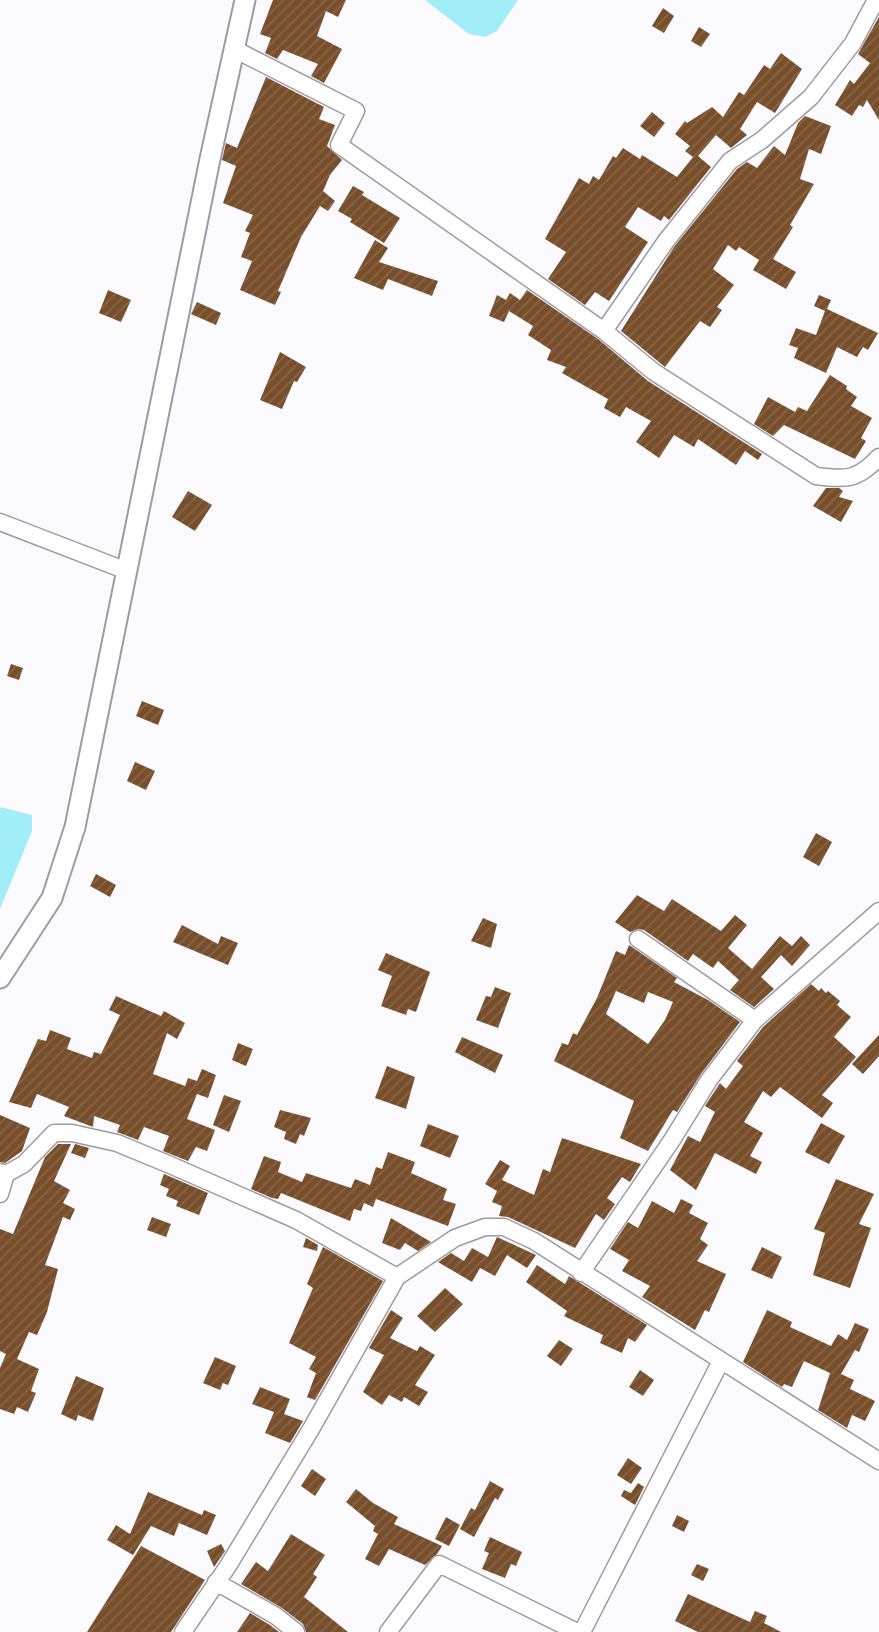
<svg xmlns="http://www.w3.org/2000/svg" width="879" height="1632" viewBox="0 0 879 1632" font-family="Spectral,serif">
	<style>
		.water { fill: #a2eef8 }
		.building { fill: url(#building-hatch); fill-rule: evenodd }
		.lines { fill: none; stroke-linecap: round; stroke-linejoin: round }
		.minor-casing { stroke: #9b9ba5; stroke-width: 19 }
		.tertiary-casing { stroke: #9b9ba5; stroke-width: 23 }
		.minor { stroke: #fff; stroke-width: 16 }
		.tertiary { stroke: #fff; stroke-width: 19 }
	</style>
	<defs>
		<pattern id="building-hatch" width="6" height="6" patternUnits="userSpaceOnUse" patternTransform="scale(1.75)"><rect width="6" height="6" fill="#784f2a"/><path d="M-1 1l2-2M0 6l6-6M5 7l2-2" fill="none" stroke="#876649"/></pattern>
	</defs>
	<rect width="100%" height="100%" fill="#fafaff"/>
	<path class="water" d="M425,0H518L497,31L485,37L469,34Z
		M0,807L32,815V831L0,909Z"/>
	<path class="building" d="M273,0H346L338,17L326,11L317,36L342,49L324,83L311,76L318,64L283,50L277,59L265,53L271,38L260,34Z
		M663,8L674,16L664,33L652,26Z
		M879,17V120L867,100L863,107L859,105L852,116L835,105L850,80L854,84L870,63L858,54Z
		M699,27L710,34L701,47L691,41Z
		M781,53L802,69L775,113L757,102L740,129L747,135L731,148L716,135L698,156L711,167L669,220L664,216L661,221L638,207L625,227L648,242L609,301L595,292L585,305L548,279L566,252L545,239L579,178L589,184L593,176L599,180L613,156L616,158L623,148L640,159L642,155L677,177L693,157L685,151L690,146L675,134L685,121L687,123L712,107L723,117L739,92L744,95L764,65L770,69Z
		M266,77L324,107L319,119L335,125L327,146L342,160L330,175L323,191L335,201L328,211L320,206L301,237L278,291L281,292L275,305L240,290L252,261L241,257L250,233L245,231L253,215L223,203L236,166L222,160L226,143L237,148Z
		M652,112L665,123L654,137L640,126Z
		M805,116L831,126L821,154L809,149L800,179L814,184L790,225L793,227L773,259L796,272L786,289L753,270L759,260L739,247L736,251L728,245L713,269L734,285L717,307L722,310L710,327L700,321L665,367L621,331L674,247L737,169L747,162L757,168L774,146L785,155L798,123Z
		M353,186L364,192L362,195L400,218L384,243L350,222L352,219L338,211Z
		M375,240L388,248L379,262L438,281L432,296L388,279L383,290L354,278Z
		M108,290L131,300L121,322L99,313Z
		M527,290L598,339L648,381L762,454L758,460L745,451L736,465L698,439L694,447L674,435L659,458L636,442L651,421L626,407L620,417L604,408L608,399L562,373L566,367L547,360L551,350L528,335L533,326L509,311L504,322L489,316L497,295L506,300L510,293L520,300Z
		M819,295L831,300L827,309L878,333L868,350L863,347L857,357L837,347L826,373L794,358L798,348L789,345L796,328L816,335L825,311L814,306Z
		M197,302L221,313L216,325L191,314Z
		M280,352L306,367L297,382L294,381L282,409L260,400Z
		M830,375L847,386L846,389L857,397L851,406L872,418L861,438L866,441L855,459L784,425L773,436L754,424L768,397L795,412L798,407L807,411Z
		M826,488H839L843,491L839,497L853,501L841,522L813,506Z
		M188,491L212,505L195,531L172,517Z
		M11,664L23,668L19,680L7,676Z
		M142,701L164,710L158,725L136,716Z
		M135,762L155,771L146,790L127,781Z
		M816,833L832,842L819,866L803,857Z
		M96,874L116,885L110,897L90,886Z
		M637,895L664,911L672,899L721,931L735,915L747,925L728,948L752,969L780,936L792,946L801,936L810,945L792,966L781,955L761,977L774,989L754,1007L730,990L739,980L718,961L713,968L693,954L688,961L644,930L638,929L630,932L615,922Z
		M483,918L497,924L491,948L471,941Z
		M182,925L218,944L221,936L238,943L228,965L173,942Z
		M629,945L677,978L674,982L708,1000L740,1022L701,1074L677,1112L673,1110L648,1151L620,1138L634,1101L554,1061L562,1043L568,1045L573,1033L577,1035L597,998L616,951L625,955ZM616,991L644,1003L648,992L673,1002L665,1020L648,1044L606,1014Z
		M386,953L430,972L416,1012L408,1009L406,1015L381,1006L392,976L378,970Z
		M811,984L819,991L821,988L826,993L828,991L840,1001L837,1005L851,1017L834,1037L856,1057L822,1095L833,1103L822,1118L780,1087L771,1097L763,1091L744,1122L763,1133L750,1156L762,1162L756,1174L715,1153L696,1190L670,1170L688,1136L700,1142L715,1112L705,1106L718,1086L720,1083L726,1089L743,1066L737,1061L763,1027Z
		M495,987L511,993L498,1028L476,1020L486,996L491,997Z
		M116,996L161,1016L164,1011L185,1023L177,1039L167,1033L153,1074L185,1086L188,1078L197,1081L202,1069L216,1075L208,1098L197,1094L187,1119L215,1130L207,1151L196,1147L188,1161L163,1151L169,1136L144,1127L138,1140L117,1132L120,1125L94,1116L93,1127L64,1116L69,1107L37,1094L31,1108L9,1102L38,1039L46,1041L50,1030L71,1038L67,1049L92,1058L94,1052L101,1054L120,1015L109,1010Z
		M879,1035V1056L863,1074L852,1064Z
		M462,1037L503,1055L495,1073L455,1052Z
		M238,1043L253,1049L246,1066L232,1060Z
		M387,1066L415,1077L406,1109L375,1098Z
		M224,1095L241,1101L229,1132L213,1125Z
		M280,1110L311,1118L304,1136L300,1134L296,1144L284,1139L286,1132L274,1127Z
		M0,1115L30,1128L22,1151L5,1163L0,1162Z
		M821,1123L845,1136L829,1164L805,1152Z
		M428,1124L459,1136L450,1158L420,1146Z
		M562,1138L641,1164L630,1182L622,1177L607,1198L615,1204L604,1220L596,1214L575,1248L508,1217L499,1216L502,1206L492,1202L497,1191L485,1184L500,1160L510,1166L502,1180L534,1195L543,1169L550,1172Z
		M58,1144H71L54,1181L70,1190L63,1203L75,1209L70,1220L63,1217L45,1265L58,1269L47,1312L37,1335L29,1332L17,1359L39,1369L31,1391L36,1393L28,1412L17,1407L14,1414L0,1409V1368L6,1354L0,1351V1229L13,1234L45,1157Z
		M75,1144L89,1148L85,1158L71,1153Z
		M388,1152L415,1162L411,1173L447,1189L443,1200L456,1204L448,1226L376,1199L373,1207L364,1203L361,1211L354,1209L350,1221L281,1193L278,1199L272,1198L251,1189L264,1156L281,1162L278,1172L302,1182L306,1173L351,1188L355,1179L370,1185L376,1167L382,1169Z
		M164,1174L208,1193L199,1215L176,1206L178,1201L166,1196L169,1189L160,1185Z
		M836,1179L874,1194L859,1224L871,1228L850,1288L813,1275L825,1233L814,1229Z
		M681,1199L693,1205L689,1213L708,1223L700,1239L708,1245L697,1261L726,1274L709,1312L705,1310L695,1330L642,1297L650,1286L622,1271L629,1260L610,1249L628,1222L638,1228L652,1201L674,1213Z
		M152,1217L171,1224L166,1237L147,1230Z
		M391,1218L431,1242L418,1251L405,1243L400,1250L382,1243Z
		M497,1237L536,1255L527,1268L507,1255L495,1276L480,1268L472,1282L438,1262L451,1253L464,1261L472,1248L488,1257Z
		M306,1238L318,1245L317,1251L303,1247Z
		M323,1247L383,1281L315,1400L307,1397L316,1373L309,1369L316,1357L289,1343L313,1288L307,1284Z
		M762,1247L782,1257L772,1279L751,1270Z
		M537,1265L565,1284L569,1276L647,1325L635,1342L628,1338L622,1353L600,1343L603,1335L564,1316L567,1311L526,1282Z
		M445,1288L463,1304L435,1332L417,1316Z
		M391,1310L403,1318L390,1338L417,1351L420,1346L435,1355L415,1385L428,1392L419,1406L404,1397L402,1402L389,1395L382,1405L363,1392L384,1355L369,1348Z
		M767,1310L792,1322L790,1327L831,1346L838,1334L847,1340L855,1323L869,1329L859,1352L855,1350L841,1374L854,1380L850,1389L875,1401L865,1421L852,1415L847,1428L818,1410L830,1373L804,1361L792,1387L784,1384L782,1387L743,1362Z
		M559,1340L573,1349L561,1366L547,1356Z
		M215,1357L236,1366L228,1385L223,1383L220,1390L203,1383Z
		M640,1370L654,1380L643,1396L629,1387Z
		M76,1376L104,1388L93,1421L78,1415L76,1421L61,1414Z
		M260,1387L290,1399L284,1414L303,1421L290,1443L265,1433L274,1412L252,1404Z
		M628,1458L642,1468L631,1484L617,1475Z
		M312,1469L326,1479L315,1496L301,1486Z
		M490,1481L504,1489L498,1500L495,1498L474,1537L460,1529L471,1508L475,1510Z
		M638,1483L644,1487L635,1505L621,1496L624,1490L631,1493Z
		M356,1489L373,1503L398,1517L394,1524L442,1546L437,1554L425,1565L389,1549L379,1566L365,1559L378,1534L373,1531L375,1526L346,1502Z
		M148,1492L202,1515L204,1510L216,1515L207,1535L179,1523L174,1536L151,1526L133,1555L107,1540L116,1525L130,1534Z
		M677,1515L689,1521L684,1532L672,1526Z
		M446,1517L460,1525L449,1546L435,1539Z
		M291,1534L325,1555L313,1574L317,1577L304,1597L348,1632H306L303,1624L282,1608L241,1584L256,1562L268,1571Z
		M490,1537L522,1552L516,1566L511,1564L505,1578L482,1569L489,1553L484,1551Z
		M221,1544L225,1551L214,1567L207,1551Z
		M141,1546L205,1580L171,1632H87Z
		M697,1564L709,1569L703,1581L691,1575Z
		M688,1594L750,1622L755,1611L767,1616L764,1623L781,1632H698L675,1621Z
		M250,1613L270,1625L279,1632H237Z"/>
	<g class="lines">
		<defs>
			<path id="minor" d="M234,49L356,111L339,145L604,331L666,241L730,161L762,140L811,97L853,43L876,0
				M604,331L654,372L816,476C846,480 858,480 879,457
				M0,522L127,571
				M638,939L755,1020
				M0,1172L6,1174L24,1164L54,1133H72L117,1143L168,1164L296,1220L397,1277
				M0,1194L6,1174
				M581,1273L672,1140L709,1080L755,1020L879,911
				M216,1582L276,1616L296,1632
				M183,1632L228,1566L311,1429L397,1277L455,1238L485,1227H504L534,1241L879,1461
				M388,1632L439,1564L577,1632
				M582,1632L721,1361"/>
			<path id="tertiary" d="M0,978L52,898L75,827L210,159L245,0"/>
		</defs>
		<use href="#minor" class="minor-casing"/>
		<use href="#tertiary" class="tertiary-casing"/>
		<use href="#minor" class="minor"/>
		<use href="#tertiary" class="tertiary"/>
	</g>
</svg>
